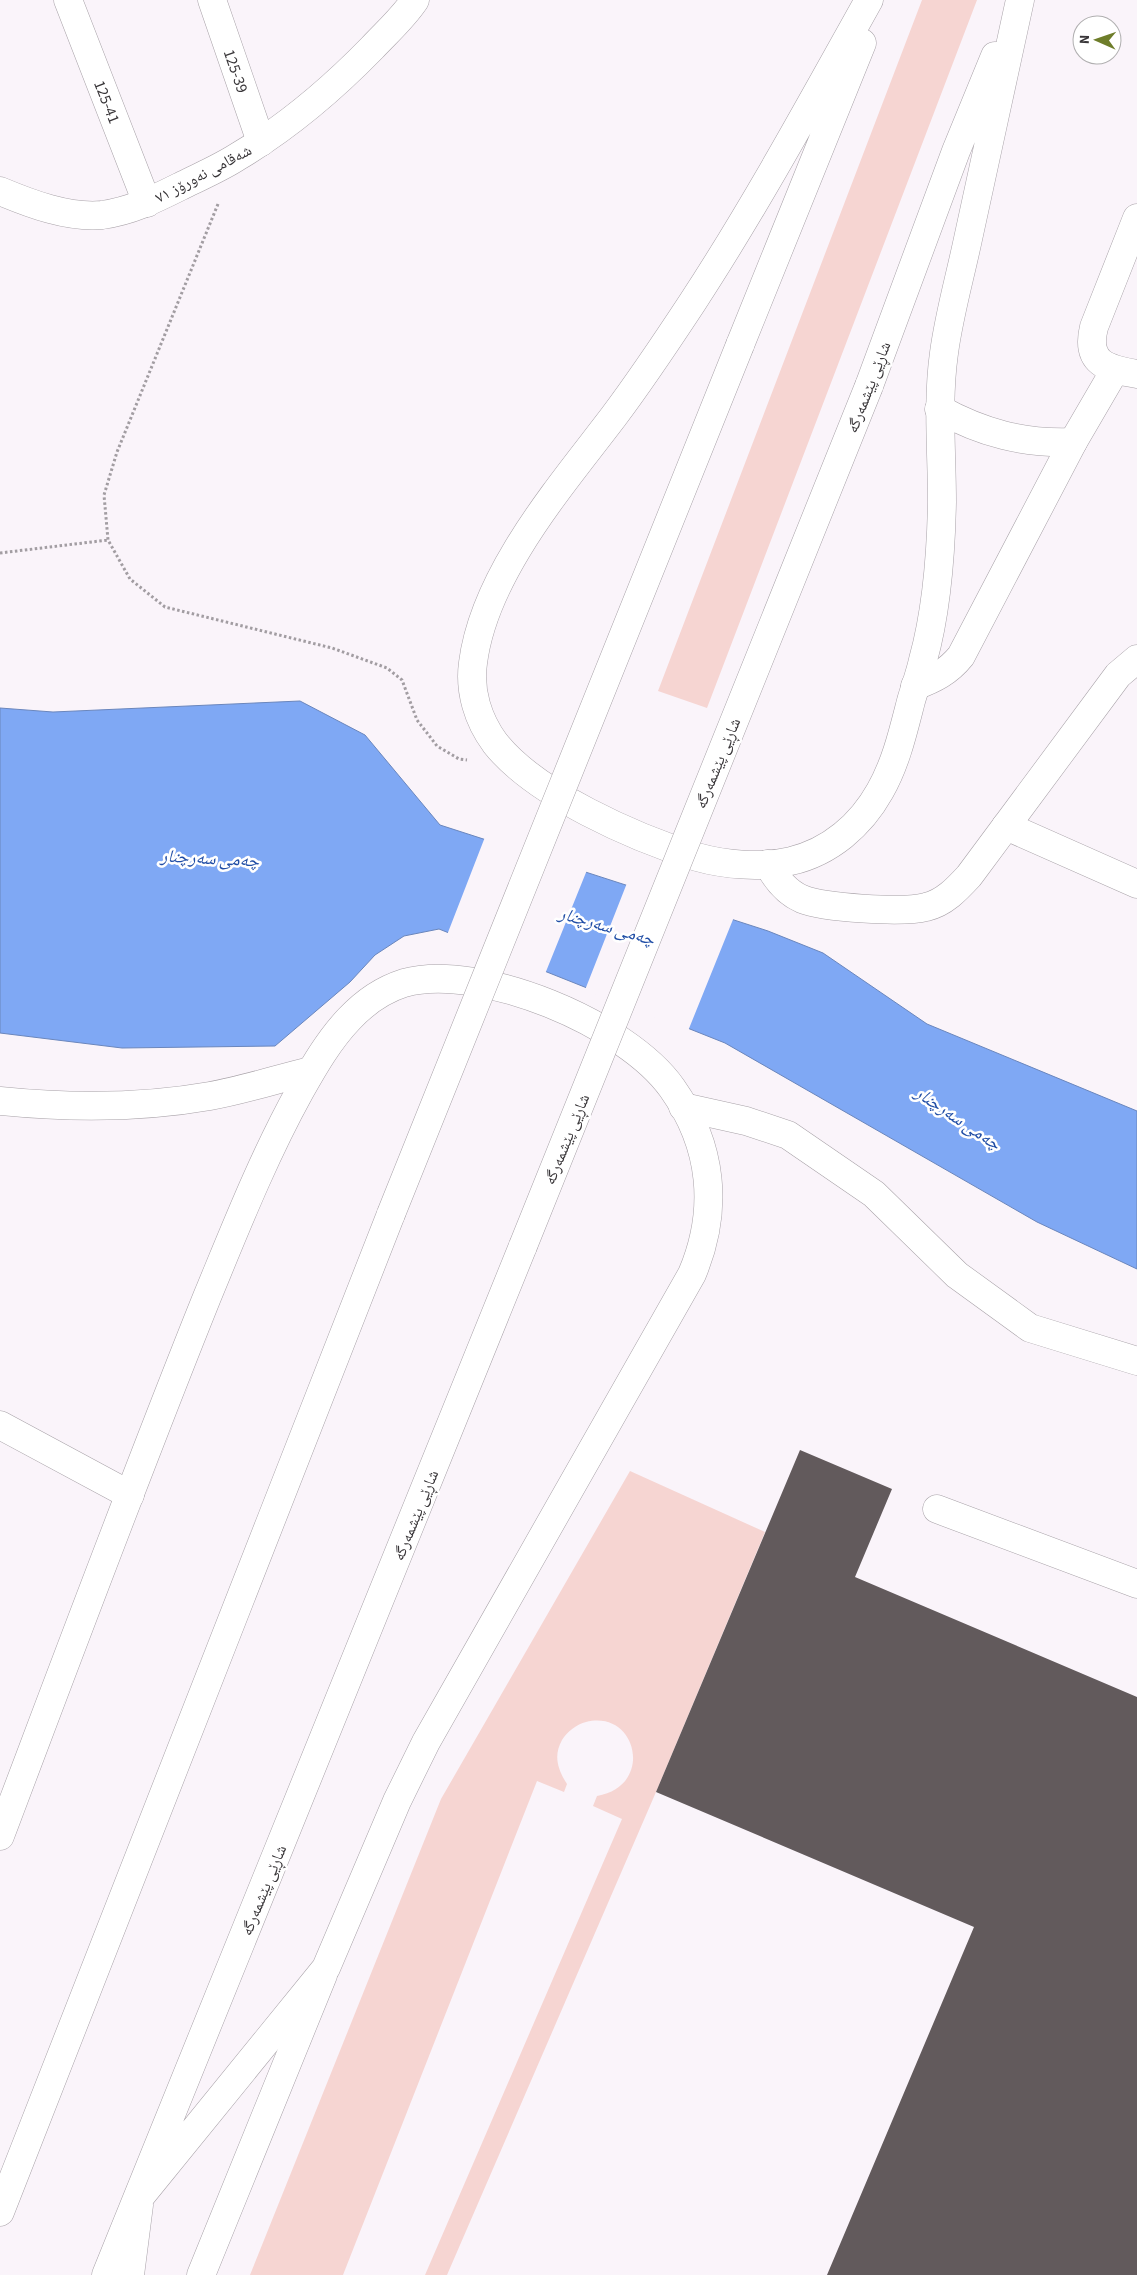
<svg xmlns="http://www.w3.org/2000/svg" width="1137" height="2275" viewBox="0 0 1137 2275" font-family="'Source Sans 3','Noto Naskh Arabic',sans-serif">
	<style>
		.green { fill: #f6d5d2 }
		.water { fill: #7fa8f4; stroke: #6a86bc }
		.pier { fill: #faf4fa }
		.building { fill: #625a5c }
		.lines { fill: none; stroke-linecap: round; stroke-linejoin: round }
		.minor-casing { stroke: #a8a2a8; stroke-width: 29 }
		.highway-casing { stroke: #a8a2a8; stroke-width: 29 }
		.path { stroke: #a29da2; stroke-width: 3; stroke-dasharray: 2.5 2.5; stroke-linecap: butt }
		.minor { stroke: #fff; stroke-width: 28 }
		.highway { stroke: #fff; stroke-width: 28 }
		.highway-bridge-casing { stroke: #a8a2a8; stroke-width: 29; stroke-linecap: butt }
		.highway-bridge { stroke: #fff; stroke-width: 28 }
		.labels { text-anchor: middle; stroke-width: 5; stroke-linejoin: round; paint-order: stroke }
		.street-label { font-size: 16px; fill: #393639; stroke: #fff }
		.water-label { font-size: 18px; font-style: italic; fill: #214ea6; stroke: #fff }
	</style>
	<rect width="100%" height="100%" fill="#faf4fa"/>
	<path class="green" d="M922,0H977L707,708L658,691Z
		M630,1471L765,1532L656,1792L447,2275H425L622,1819L593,1806L597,1796C655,1786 637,1709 586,1722C577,1724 567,1732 562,1740C553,1756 558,1770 567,1784L564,1792L537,1781L343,2275H250L441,1799Z"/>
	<path class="water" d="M300,701L365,735L440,825L768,931L823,953L927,1024L1137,1111V1269L1037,1222L725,1043L439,929L404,936L375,955L350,982L275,1046L122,1048L0,1033V708L53,712Z"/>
	<path class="pier" d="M485,837L587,870L545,974L447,935Z
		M627,883L734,917L688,1031L585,990Z"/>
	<path class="building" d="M800,1450L892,1489L855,1577L1137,1697V2275H827L974,1927L656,1792Z"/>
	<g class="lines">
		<defs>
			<g id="minor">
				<path id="s1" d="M68,0L147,203"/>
				<path id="s2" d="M212,0L261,142"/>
				<path d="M0,191C31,204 68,218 102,215C132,211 157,198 183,185C201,176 220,168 237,157C286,128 333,88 372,48C387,32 403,18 415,0"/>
				<path d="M1137,218L1094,327C1085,363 1107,369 1137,374"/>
				<path d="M939,409C982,433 1024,444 1073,442"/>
				<path d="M915,686C934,679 948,672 961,656L1073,442L1115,370"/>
				<path d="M1006,826L1137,884"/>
				<path d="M768,864C776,879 786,892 802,899C824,908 903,913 926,907C944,903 957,889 969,876L1118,675L1137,659"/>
				<path d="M0,1101C69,1108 142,1108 210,1096C244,1090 277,1079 310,1071"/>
				<path d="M683,1107L746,1121L788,1135L874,1194L957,1275L1030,1328L1137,1361"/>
				<path d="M0,1425L130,1495"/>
				<path d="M937,1509L1137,1584"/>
				<path d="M130,2275L139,2205"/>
				<path d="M201,2275L323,1975"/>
			</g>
			<path id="highway" d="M869,0C812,102 756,205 692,303C667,341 641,380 614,416C561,486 484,574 473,663C469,691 478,720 495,743C535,794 635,838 697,857C725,865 762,868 791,861C830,852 861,825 880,791C896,763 903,732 911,701C915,687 920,674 923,660C937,610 941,554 942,502C942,452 937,403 944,353C949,315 960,277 968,239C985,159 1003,80 1020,0
				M740,345L862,43
				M869,386L956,151L995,56
				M0,1836C68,1656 135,1476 207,1297C236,1227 263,1158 300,1091C314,1066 329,1040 349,1019C364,1003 382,990 404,983C480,962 627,1024 672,1088C713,1146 719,1210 692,1274L426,1742L397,1801L326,1968L140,2197
				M0,2212L391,1214
				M106,2275L523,1246"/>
		</defs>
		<use href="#minor" class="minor-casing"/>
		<use href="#highway" class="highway-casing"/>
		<path class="path" d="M218,204L117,452L104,495L108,540L130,579L165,607L332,648L387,668L402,680L417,720L437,746L459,759L467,760
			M0,553L108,540"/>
		<use href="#minor" class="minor"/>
		<use href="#highway" class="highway"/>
		<defs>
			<path id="highway-bridge" d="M391,1214L740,345
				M523,1246L869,386"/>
		</defs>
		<use href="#highway-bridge" class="highway-bridge-casing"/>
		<use href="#highway-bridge" class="highway-bridge"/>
	</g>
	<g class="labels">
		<g class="street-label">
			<text dy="6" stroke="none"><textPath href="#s2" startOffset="75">125-39</textPath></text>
			<text dy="6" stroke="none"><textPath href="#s1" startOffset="109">125-41</textPath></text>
			<text transform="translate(203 173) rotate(-28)" y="6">شەقامی نەورۆز ٧١</text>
			<text transform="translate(868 387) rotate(-69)" y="6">شاڕێی پێشمەرگە</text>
			<text transform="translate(717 763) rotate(-68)" y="6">شاڕێی پێشمەرگە</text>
			<text transform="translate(566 1139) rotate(-68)" y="6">شاڕێی پێشمەرگە</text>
			<text transform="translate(415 1515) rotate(-68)" y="6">شاڕێی پێشمەرگە</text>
			<text transform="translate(263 1890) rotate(-68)" y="6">شاڕێی پێشمەرگە</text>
		</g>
		<g class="water-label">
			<text transform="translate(210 858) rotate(3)" y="6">چەمی سەرچنار</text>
			<text transform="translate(607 926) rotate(16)" y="6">چەمی سەرچنار</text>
			<text transform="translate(958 1118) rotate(34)" y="6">چەمی سەرچنار</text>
		</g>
	</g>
	<g transform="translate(1097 40) rotate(272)"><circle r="24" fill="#ffffff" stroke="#b0afb0"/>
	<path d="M0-4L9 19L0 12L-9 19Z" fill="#6e7d2a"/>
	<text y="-8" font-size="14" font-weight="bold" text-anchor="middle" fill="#393639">N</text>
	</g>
</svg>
